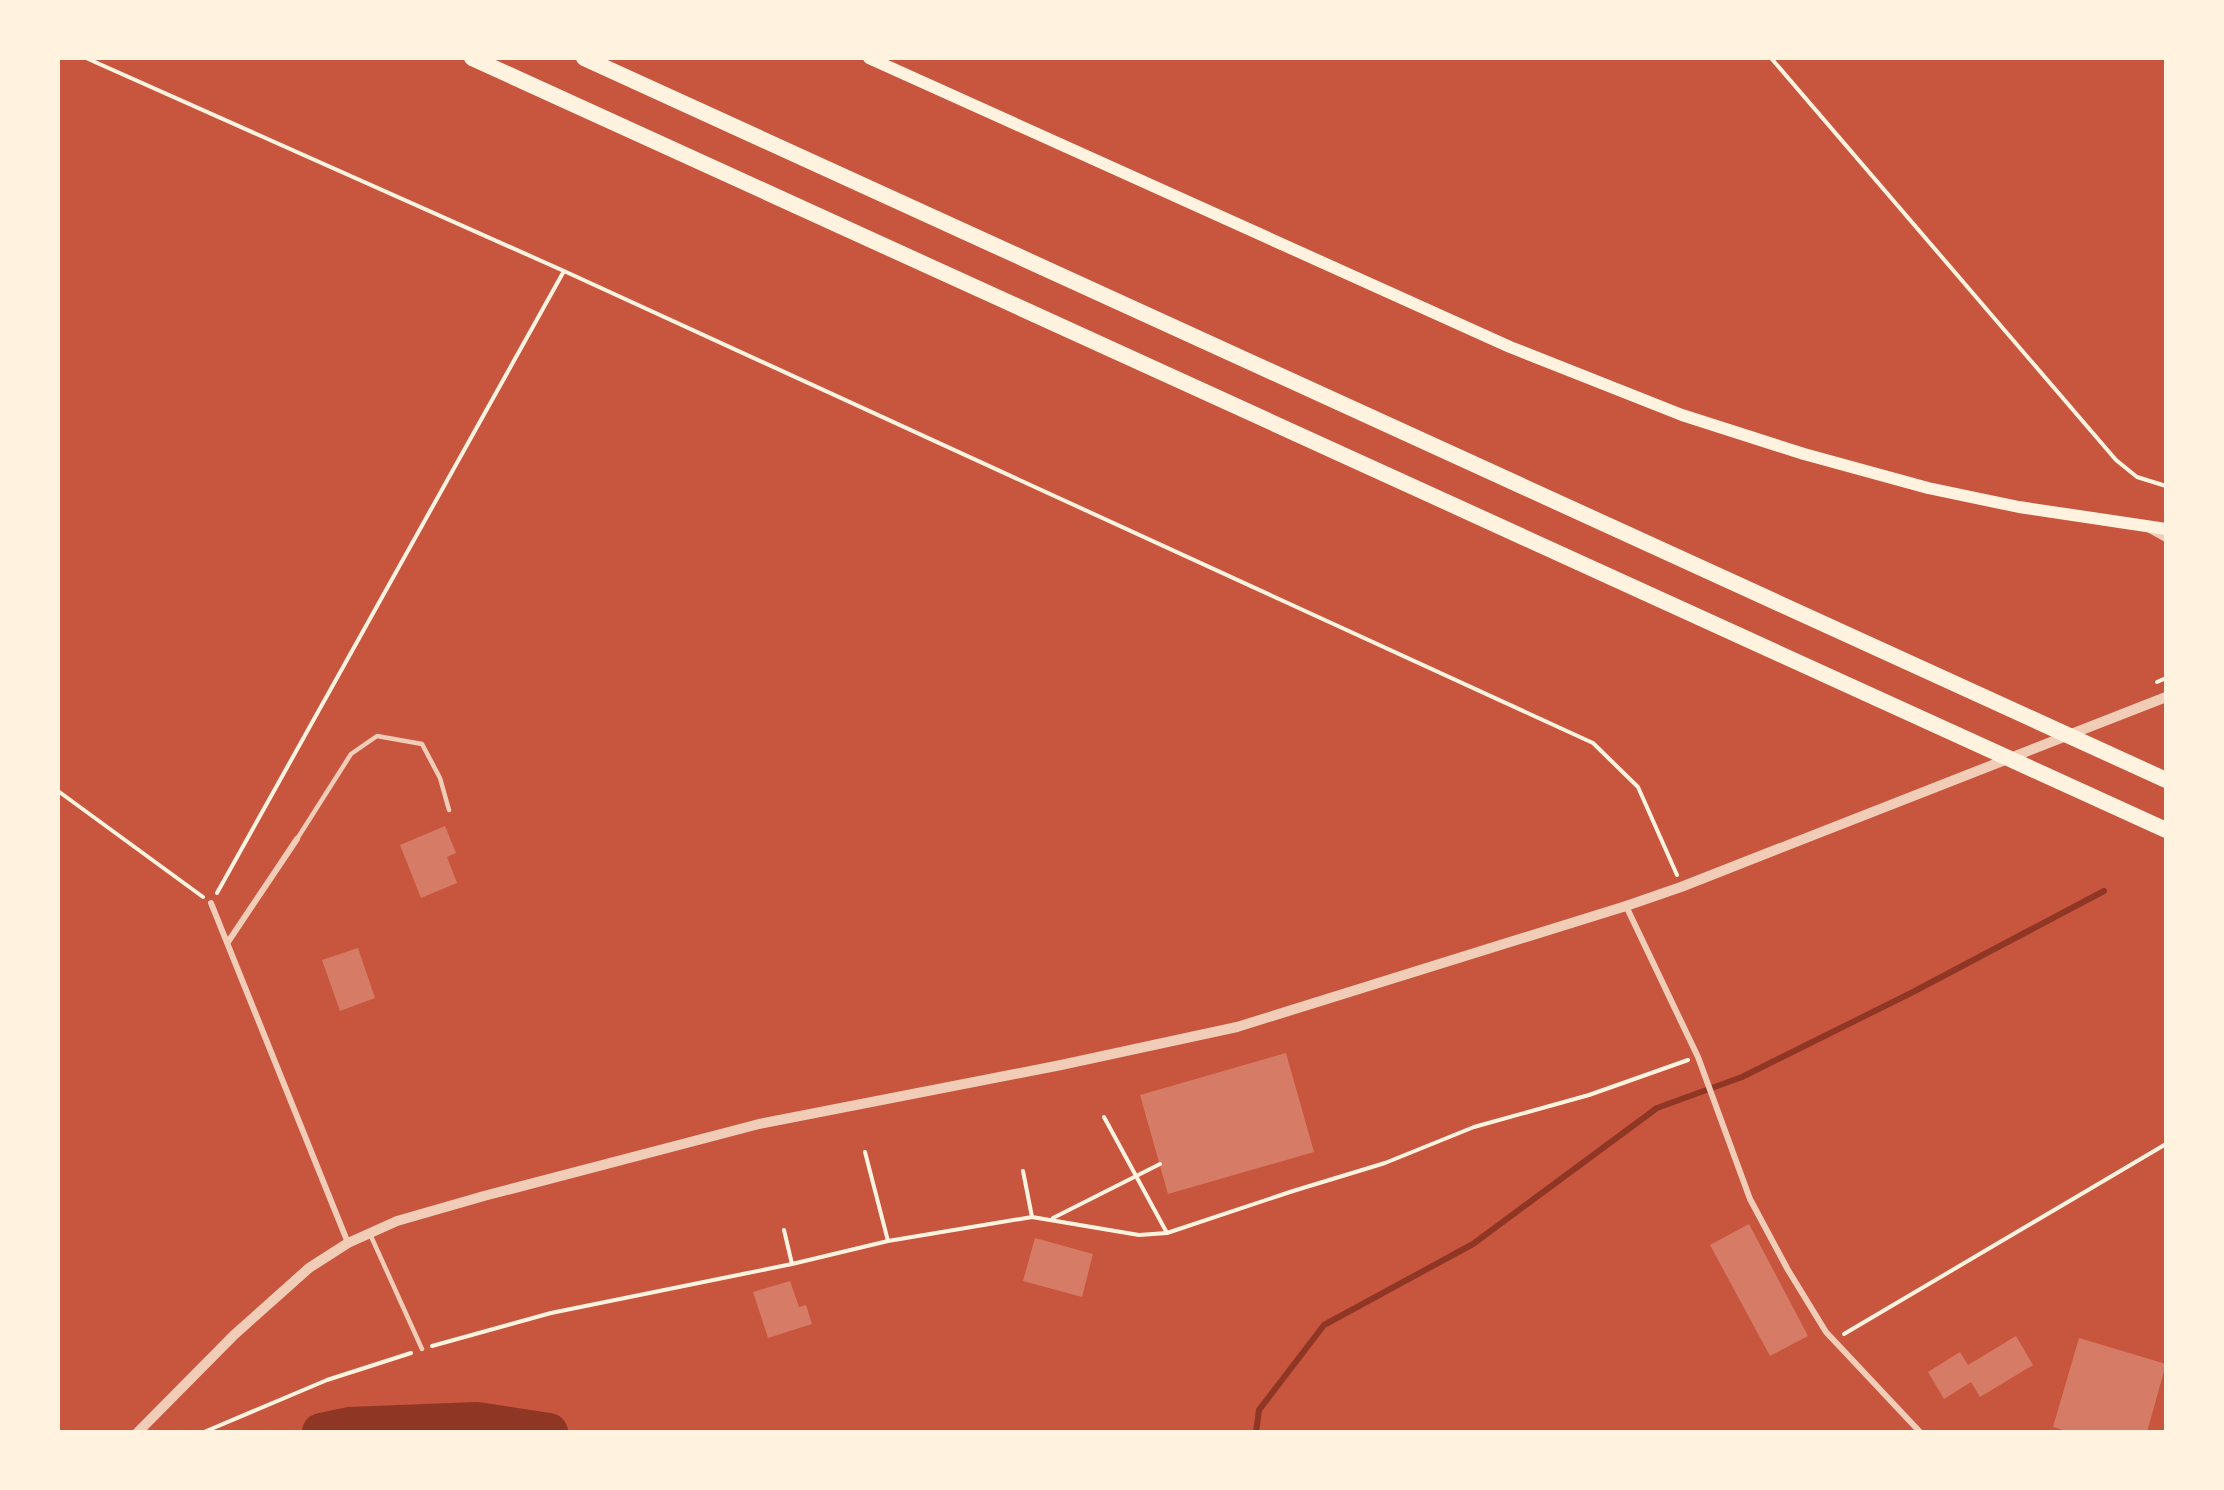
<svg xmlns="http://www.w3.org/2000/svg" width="2224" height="1490" viewBox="0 0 2224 1490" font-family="'Archivo Narrow',sans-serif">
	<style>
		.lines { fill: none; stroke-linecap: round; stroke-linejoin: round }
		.stream { stroke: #8f3625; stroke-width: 6 }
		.river { stroke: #8f3625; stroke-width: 38 }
		.building { fill: #d67c66 }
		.path { stroke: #fff3e0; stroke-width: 4 }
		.service { stroke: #f1ccb7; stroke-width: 4.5 }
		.minor { stroke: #f1ccb7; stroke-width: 6 }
		.tertiary { stroke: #f1ccb7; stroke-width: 10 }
		.secondary { stroke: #fff3e0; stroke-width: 12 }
		.motorway { stroke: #fff3e0; stroke-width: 16 }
	</style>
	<rect width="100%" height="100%" fill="#c8553d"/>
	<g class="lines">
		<path class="stream" d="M1256,1432L1259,1410L1324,1325L1473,1244L1657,1108L1742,1077L1913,992L2104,891"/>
		<path class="river" d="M321,1432L349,1426L477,1421L549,1432"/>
	</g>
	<path class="building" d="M445,826L456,853L447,857L457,883L421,898L400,845Z
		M358,948L375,998L340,1011L322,960Z
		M1286,1053L1314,1152L1168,1194L1140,1095Z
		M1749,1224L1808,1336L1770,1356L1710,1245Z
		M1035,1238L1093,1254L1082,1297L1023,1281Z
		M790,1281L799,1307L806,1305L812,1324L768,1338L753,1292Z
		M2016,1336L2033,1365L1980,1397L1971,1382L1944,1399L1928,1372L1960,1352L1968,1365Z
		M2079,1338L2166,1364L2147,1432H2070L2053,1427Z"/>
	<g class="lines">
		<path class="path" d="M86,58L564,271L1593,743L1638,787L1677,875
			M1771,58L2116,460L2137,477L2166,486
			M2157,682L2166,678
			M58,791L203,897
			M217,893L564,271
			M1104,1117L1167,1233
			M865,1152L888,1241
			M1023,1171L1032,1217
			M1053,1218L1160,1164
			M784,1230L792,1264
			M1844,1334L2166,1144
			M432,1346L551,1313L792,1264L888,1241L1032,1217L1139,1235L1167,1233L1293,1191L1385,1163L1474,1127L1589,1095L1688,1060
			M204,1432L327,1380L411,1353"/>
		<path class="service" d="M297,839L351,754L377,736L422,744L440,778L449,810
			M370,1234L422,1349"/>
		<path class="minor" d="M211,903L348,1243
			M1626,906L1698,1057L1750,1199L1788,1270L1826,1332L1920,1432
			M228,942L297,839"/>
		<path class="tertiary" d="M2150,528L2166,537
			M138,1432L234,1335L309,1268L348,1243L397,1221L484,1196L759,1124L1061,1065L1237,1027L1626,906L1681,887L2166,697"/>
		<path class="secondary" d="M869,58L1510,347L1682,415L1804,454L1928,488L2019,507L2166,529"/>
		<path class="motorway" d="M472,58L2166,830
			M584,58L2166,780"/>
	</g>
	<rect width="2224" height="1490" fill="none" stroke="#fff3e0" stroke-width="120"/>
</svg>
